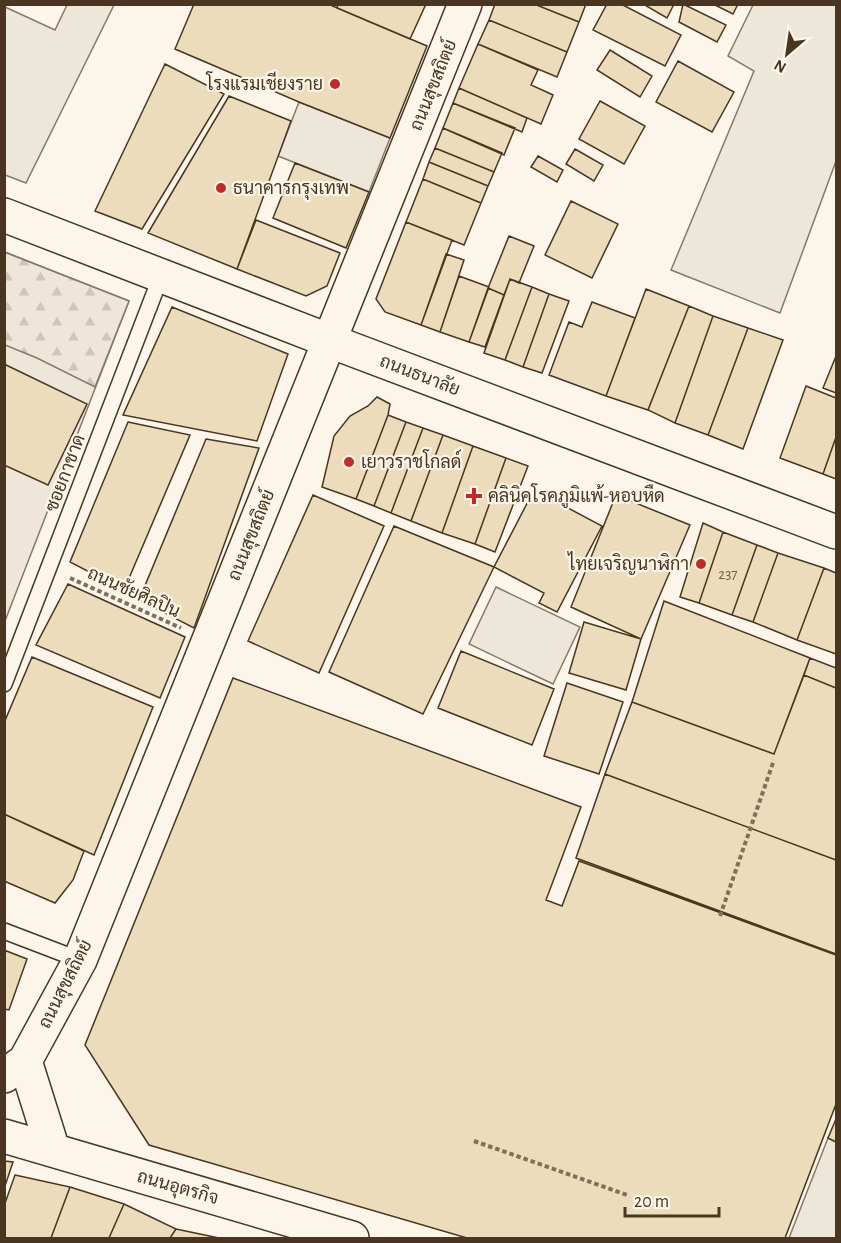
<svg xmlns="http://www.w3.org/2000/svg" width="841" height="1243" viewBox="0 0 841 1243" font-family="'Alegreya Sans',Sarabun,sans-serif">
	<style>
		.green { fill: #ede6d9; stroke: #887966; stroke-width: 1.5 }
		.forest { fill: url(#forest-firs); stroke: #887966; stroke-width: 1.5 }
		.parking { fill: #ede7d9; stroke: #887966; stroke-width: 1.5 }
		.building { fill: #ecdcbc; stroke: #4a3520; stroke-width: 1.5 }
		.lines { fill: none; stroke-linecap: round; stroke-linejoin: round }
		.lane-casing { stroke: #4a3520; stroke-width: 18 }
		.secondary-casing { stroke: #4a3520; stroke-width: 36 }
		.path { stroke: #7f6f5c; stroke-width: 4; stroke-dasharray: 4.5 3; stroke-linecap: butt }
		.lane { stroke: #fbf6e9; stroke-width: 15 }
		.secondary { stroke: #fbf6e9; stroke-width: 33 }
		.poi-dot { fill: #c62828; stroke: #fbf6e9; stroke-width: 2 }
		.labels { text-anchor: middle; stroke-width: 4.5; stroke-linejoin: round; paint-order: stroke }
		.number-label { font-size: 15px; fill: #725f47 }
		.poi-label { font-size: 18px; fill: #4a3520; stroke: #fbf6e9; text-anchor: start }
		.street-label { font-size: 18px; fill: #4a3520; stroke: #fbf6e9 }
	</style>
	<defs>
		<pattern id="forest-firs" width="22" height="20" patternUnits="userSpaceOnUse" patternTransform="scale(1.5)"><rect width="22" height="20" fill="#ede6d9"/><path d="M5 1l3.5 6h-7zM16 11l3.5 6h-7z" fill="#cdc6ba"/></pattern>
	</defs>
	<rect width="100%" height="100%" fill="#fbf6e9"/>
	<path class="green" d="M5,252L129,301L5,621Z"/>
	<path class="forest" d="M4,252L129,301L95,387L37,358L5,345Z"/>
	<path class="parking" d="M67,5H114L26,183L5,175V7L55,30Z
		M753,5H836V161L780,313L671,270L754,71L728,56Z
		M299,102L390,138L369,192L278,156Z
		M496,587L580,627L553,684L469,644Z
		M828,1138L836,1142V1238H789Z"/>
	<path class="building" d="M194,4H328L427,46L390,138L299,102L175,49Z
		M338,4H426L410,39L337,8Z
		M495,4H534L579,22L567,52L489,20Z
		M534,4H586L579,22Z
		M607,4H621L681,35L665,66L593,30Z
		M643,4H674L667,18Z
		M683,4L726,25L717,42L679,22Z
		M713,4H738L733,14Z
		M489,20L567,52L557,77L478,44Z
		M478,44L538,70L531,85L553,95L541,124L459,88Z
		M610,50L652,76L640,97L597,70Z
		M678,61L734,92L712,132L656,102Z
		M165,64L224,94L142,229L95,211Z
		M459,88L527,118L522,132L453,103Z
		M229,96L291,121L237,269L148,233Z
		M600,101L645,126L624,164L579,139Z
		M453,103L515,128L504,155L443,128Z
		M443,128L502,153L494,172L435,148Z
		M435,148L494,172L488,186L429,162Z
		M575,149L603,165L594,181L566,164Z
		M538,156L563,170L557,182L531,167Z
		M429,162L488,186L481,203L423,179Z
		M295,163L369,192L346,248L273,218Z
		M423,179L481,203L464,245L406,222Z
		M571,201L618,224L592,278L545,255Z
		M256,220L340,253L327,286L306,296L237,269Z
		M406,222L452,240L421,325L385,312L376,299Z
		M509,236L534,246L519,283L510,279L504,295L488,288Z
		M446,254L464,260L440,332L421,325Z
		M459,276L489,287L469,342L440,332Z
		M510,279L532,287L505,360L484,353Z
		M532,287L549,294L523,367L505,360Z
		M488,288L504,295L485,347L469,342Z
		M646,289L689,306L648,410L606,396Z
		M549,294L569,301L542,373L523,367Z
		M592,302L635,318L606,396L549,375L569,322L582,327Z
		M689,306L713,316L675,423L648,410Z
		M172,307L288,354L257,441L123,415Z
		M713,316L748,328L708,435L675,423Z
		M748,328L783,340L743,449L708,435Z
		M836,356V393L823,388Z
		M4,364L87,404L48,485L4,465Z
		M806,386L836,398V437L823,474L780,458Z
		M377,397L390,404L388,415L356,499L322,487L334,436L350,416L368,406Z
		M388,415L406,422L374,506L356,499Z
		M128,422L190,435L124,590L70,562Z
		M406,422L423,428L391,513L374,506Z
		M423,428L443,435L411,521L391,513Z
		M443,435L473,446L442,533L411,521Z
		M836,437V479L823,474Z
		M206,439L259,448L194,628L139,600Z
		M473,446L506,458L475,544L442,533Z
		M506,458L528,466L495,552L475,544Z
		M534,490L602,526L557,612L539,603L544,593L494,567Z
		M313,495L384,526L319,673L248,641Z
		M616,495L690,525L641,639L571,607Z
		M703,523L723,532L699,603L680,597Z
		M394,526L494,567L423,714L329,672Z
		M723,532L757,545L732,615L699,603Z
		M757,545L778,553L753,622L732,615Z
		M778,553L824,568L797,640L753,622Z
		M824,568L836,573V654L797,640Z
		M68,584L185,637L160,698L36,645Z
		M664,601L810,658L774,754L632,702Z
		M584,622L641,639L626,690L569,673Z
		M461,651L554,689L532,745L438,708Z
		M32,657L153,707L94,855L4,814V723Z
		M810,658L836,668V688L804,675Z
		M804,675L836,688V860L605,774L632,702L774,754Z
		M233,678L581,807L546,900L562,906L579,861L836,955V1104L785,1238H467L149,1145L85,1045Z
		M567,683L623,702L599,774L544,756Z
		M605,774L836,860V954L576,858Z
		M4,814L84,851L73,880L55,903L4,881Z
		M4,950L27,959L9,1010L4,1009Z
		M836,1119V1142L828,1138Z
		M4,1161L13,1162L4,1189Z
		M15,1175L70,1187L51,1238H4V1206Z
		M70,1187L124,1204L109,1238H51Z
		M124,1204L176,1229L170,1238H109Z
		M176,1229L219,1238H170Z"/>
	<g class="lines">
		<defs>
			<path id="lane" d="M4,684L161,276
				M4,931L80,960"/>
			<path id="secondary" d="M4,215L330,341L836,532
				M25,1061L53,1150
				M4,1076L25,1061L80,960L465,4
				M4,1136L352,1238"/>
		</defs>
		<use href="#lane" class="lane-casing"/>
		<use href="#secondary" class="secondary-casing"/>
		<path class="path" d="M70,578L181,628
			M720,916L774,760
			M474,1141L627,1195"/>
		<use href="#lane" class="lane"/>
		<use href="#secondary" class="secondary"/>
	</g>
	<g class="poi-dot">
		<circle cx="335" cy="84" r="6"/>
		<circle cx="221" cy="188" r="6"/>
		<circle cx="349" cy="462" r="6"/>
		<path d="M471 487h6v6h6v6h-6v6h-6v-6h-6v-6h6z"/>
		<circle cx="701" cy="564" r="6"/>
	</g>
	<g class="labels">
		<g class="number-label">
			<text x="728" y="579">237</text>
		</g>
		<g class="poi-label">
			<text x="323" y="90" text-anchor="end">โรงแรมเชียงราย</text>
			<text x="233" y="194">ธนาคารกรุงเทพ</text>
			<text x="361" y="468">เยาวราชโกลด์</text>
			<text x="488" y="502">คลินิคโรคภูมิแพ้-หอบหืด</text>
			<text x="689" y="570" text-anchor="end">ไทยเจริญนาฬิกา</text>
		</g>
		<g class="street-label">
			<text transform="translate(433 85) rotate(-68)" y="6">ถนนสุขสถิตย์</text>
			<text transform="translate(420 375) rotate(21)" y="6">ถนนธนาลัย</text>
			<text transform="translate(65 473) rotate(-69)" y="6">ซอยกาชาด</text>
			<text transform="translate(251 535) rotate(-68)" y="6">ถนนสุขสถิตย์</text>
			<text transform="translate(134 592) rotate(24)" y="6">ถนนชัยศิลปิน</text>
			<text transform="translate(65 984) rotate(-63)" y="6">ถนนสุขสถิตย์</text>
			<text transform="translate(178 1187) rotate(16)" y="6">ถนนอุตรกิจ</text>
		</g>
	</g>
	<rect width="841" height="1243" fill="none" stroke="#4a3520" stroke-width="12"/>
	<g transform="translate(787 54) rotate(209)" stroke="#fbf6e9" stroke-width="4.5" paint-order="stroke">
	<path d="M0-4.5L10 22L0 15L-10 22Z" fill="#4a3520"/>
	<text y="-9" font-size="16" font-weight="bold" text-anchor="middle" fill="#4a3520">N</text>
	</g>
	<path d="M625 1207v9h94v-9" fill="none" stroke="#4a3520" stroke-width="3"/>
	<text x="634" y="1207" font-size="18" fill="#4a3520" stroke="#fbf6e9" stroke-width="4.5" paint-order="stroke">20 m</text>
</svg>
